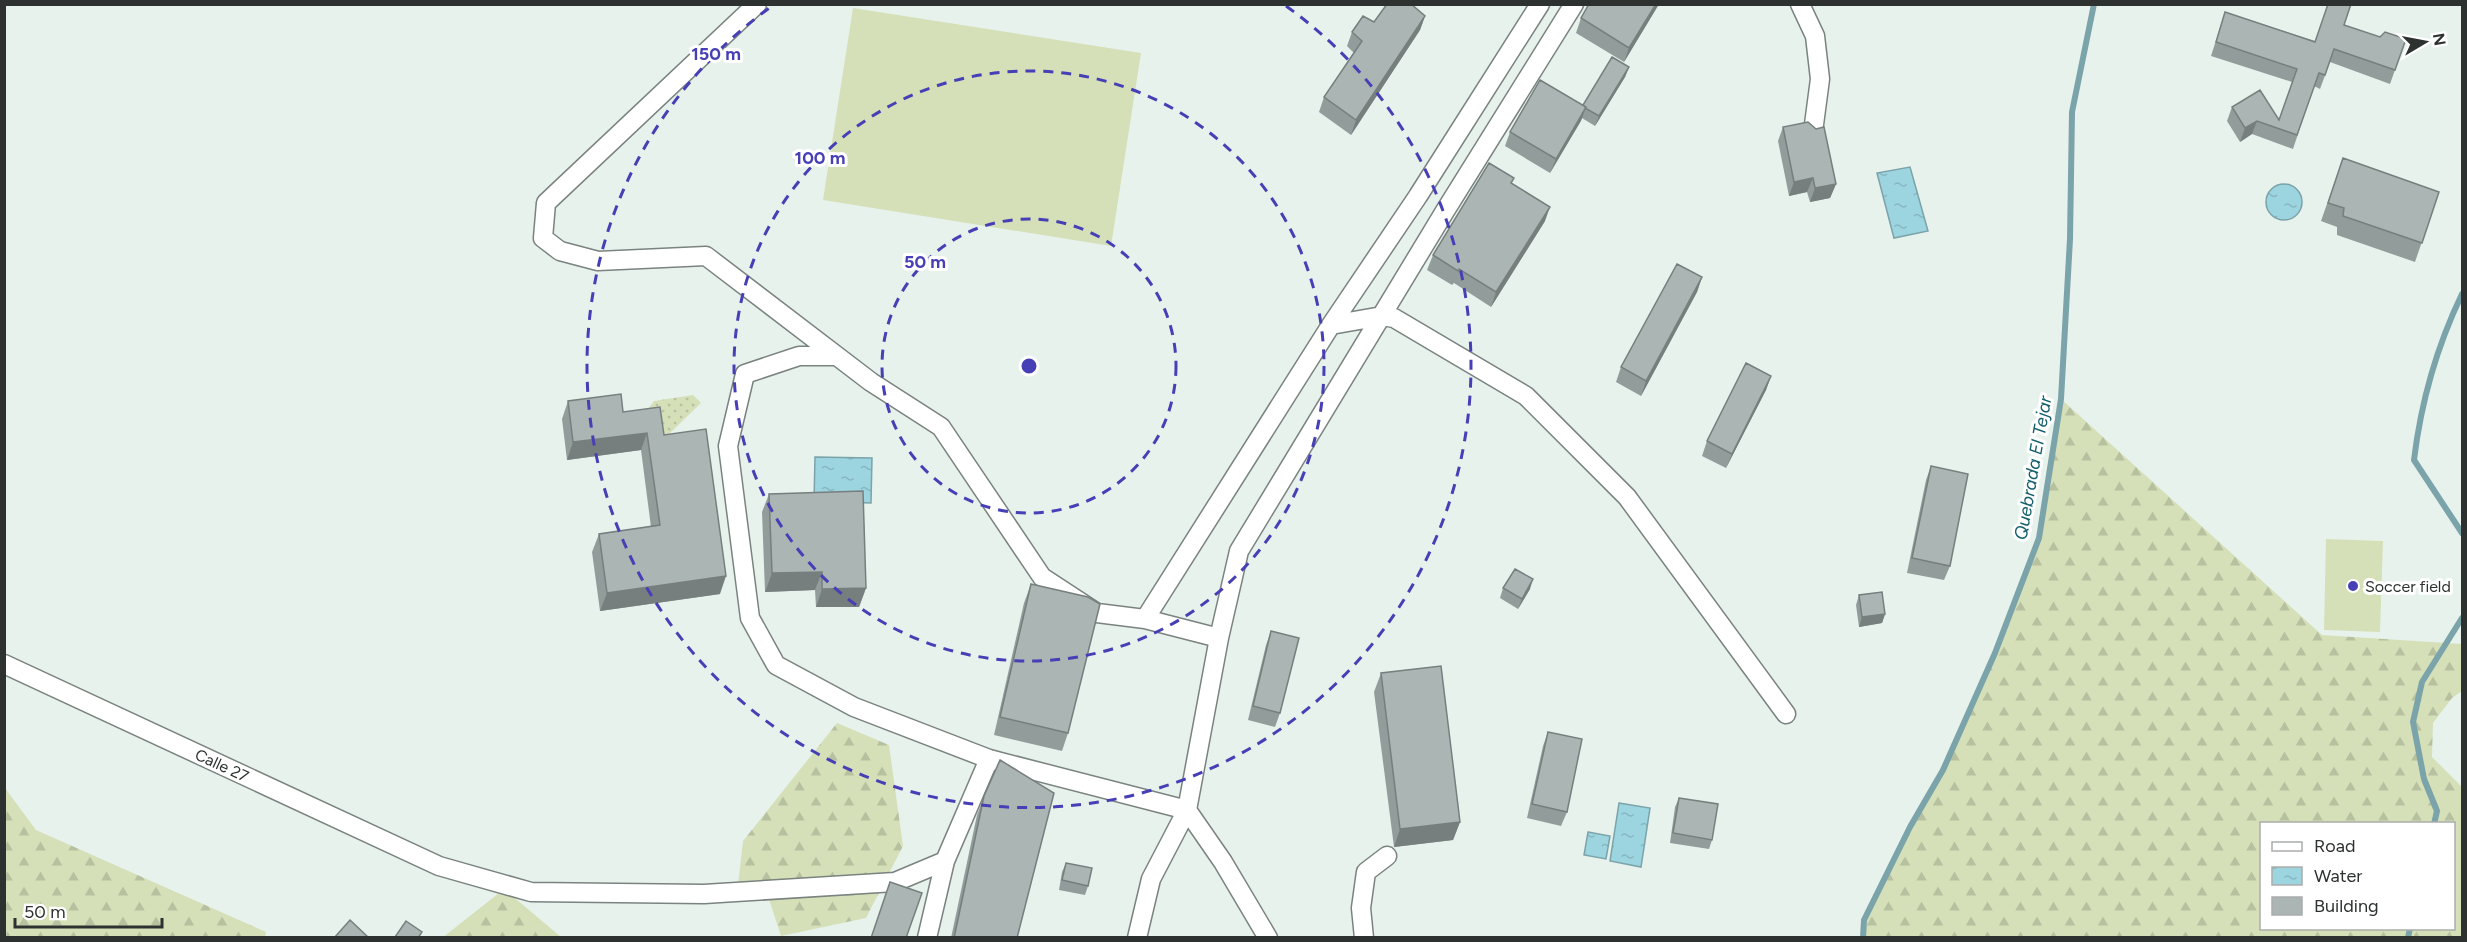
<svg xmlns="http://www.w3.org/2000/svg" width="2467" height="942" viewBox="0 0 2467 942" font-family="Figtree,sans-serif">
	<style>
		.grass { fill: #d5e0b9 }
		.forest { fill: url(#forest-firs); fill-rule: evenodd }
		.park { fill: url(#park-dots) }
		.water { fill: url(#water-ripples); stroke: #7ba3aa; stroke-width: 1.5 }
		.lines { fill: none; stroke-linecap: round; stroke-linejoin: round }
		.stream { stroke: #7ba3aa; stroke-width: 6 }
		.minor-casing { stroke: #7a837f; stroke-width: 21 }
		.minor { stroke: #fff; stroke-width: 18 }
		.wall { fill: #929c9b }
		.shaded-wall { fill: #777f7e }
		.building { fill: #aab5b4; stroke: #777f7e; stroke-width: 1.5 }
		.ring { fill: none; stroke: #473fb5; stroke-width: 3; stroke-dasharray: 10 8 }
		.poi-dot { fill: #473fb5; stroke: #fff; stroke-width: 2 }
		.labels { text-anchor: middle; stroke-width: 6; stroke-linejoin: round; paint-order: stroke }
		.poi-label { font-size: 16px; fill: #2d312f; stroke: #fff; text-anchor: start }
		.street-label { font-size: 16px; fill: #2d312f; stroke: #fff }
		.water-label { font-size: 18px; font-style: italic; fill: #135f6b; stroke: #fff }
		.centre { fill: #473fb5; stroke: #fff; stroke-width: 3 }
		.ring-label { font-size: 18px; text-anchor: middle; font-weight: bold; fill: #473fb5; stroke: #fff; stroke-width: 6; stroke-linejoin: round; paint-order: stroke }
	</style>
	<defs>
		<pattern id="forest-firs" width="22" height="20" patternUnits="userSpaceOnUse" patternTransform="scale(1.5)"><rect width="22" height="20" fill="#d5e0b9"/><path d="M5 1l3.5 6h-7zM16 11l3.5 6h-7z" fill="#b7c19f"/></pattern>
		<pattern id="park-dots" width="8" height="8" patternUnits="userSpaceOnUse" patternTransform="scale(1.5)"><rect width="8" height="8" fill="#d5e0b9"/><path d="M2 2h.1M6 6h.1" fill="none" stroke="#b7c19f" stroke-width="1.8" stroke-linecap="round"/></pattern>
		<pattern id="water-ripples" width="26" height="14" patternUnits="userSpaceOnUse" patternTransform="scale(1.5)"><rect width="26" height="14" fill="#9cd4df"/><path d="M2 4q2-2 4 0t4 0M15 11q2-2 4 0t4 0" fill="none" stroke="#87b6c0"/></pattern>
	</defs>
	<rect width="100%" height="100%" fill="#e8f2ed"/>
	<path class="grass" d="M853,8L1141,53L1111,246L823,200Z
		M2326,539L2383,541L2380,632L2324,630Z"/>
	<path class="forest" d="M2061,399L2322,635L2462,644V691L2452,698L2433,723L2432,757L2462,787V937H1863L1864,920L1910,827L1943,769L1995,653L2039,538ZM2262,824H2454V928H2262Z
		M837,723L889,745L903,846L866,918L781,936L765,887L738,885L743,841Z
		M5,788L36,830L266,932L265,937H5Z
		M504,889L561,937L442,938Z"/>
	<path class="park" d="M693,395L701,403L664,439L648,409L654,401Z"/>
	<path class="water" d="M1910,167L1928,231L1894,238L1877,173Z
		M2266 202a18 18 0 1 1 36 0a18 18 0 1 1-36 0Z
		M815,457L872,458L871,503L814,501Z
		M1619,803L1650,808L1641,867L1610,861Z
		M1588,832L1610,836L1606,859L1584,855Z"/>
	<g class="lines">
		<path class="stream" d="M2462,294C2437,346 2421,402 2414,460L2462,533
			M2434,824L2437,811L2424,779L2413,722L2422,682L2462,618
			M1863,938L1864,920L1910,827L1943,770L1995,653L2039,538L2061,399L2070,239L2072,112L2094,4
			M2408,938L2410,928"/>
		<defs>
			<path id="minor" d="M757,4L546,203L543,238L560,251L598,261L706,256L871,382L941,427L1042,577L1097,613L1145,619L1219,638
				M1800,4L1815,36L1820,79L1813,132
				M1331,325L1382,316L1394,318L1526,396L1627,497L1786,714
				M836,356H799L745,374L728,446L750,618L776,665L854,707L989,759L1187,810L1223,862L1268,938
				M1145,619L1331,325L1418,196L1540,4
				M4,664L439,866L531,892L704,894L895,882L945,861
				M927,938L945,861L989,759
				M1137,938L1151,879L1187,810L1219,638L1239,551L1445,211L1574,4
				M1364,938L1361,908L1366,872L1387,856"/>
		</defs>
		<use href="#minor" class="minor-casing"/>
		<use href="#minor" class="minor"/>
	</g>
	<path class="wall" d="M1659,4L1624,62L1576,33L1581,18Z
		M2225,12L2315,41L2344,25L2380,37L2406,39L2390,84L2330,62L2320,89L2314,86L2293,149L2252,134L2240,142L2227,121L2232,107L2279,120L2292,82L2211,56Z
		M1425,16L1420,30L1351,135L1319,112L1324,97L1354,53L1347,46L1352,32Z
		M1629,67L1625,77L1595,126L1582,118L1550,173L1505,146L1510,132L1583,105Z
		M1783,127L1836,184L1830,198L1810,202L1807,192L1789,196L1778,141Z
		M2343,158L2439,192L2415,262L2337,235V227L2321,221Z
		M1512,183L1545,221L1491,307L1454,283L1452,285L1427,270L1433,255Z
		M1702,277L1697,292L1641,396L1616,382L1621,367Z
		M1771,376L1766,390L1726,468L1702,456L1707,441Z
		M568,401L623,412L664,435L720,594L600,611L592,552L599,534L651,527L641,450L567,460L562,419Z
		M1931,466L1950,566L1944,580L1907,573L1926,480Z
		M769,494L866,588L859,607H816L815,590L765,592L762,512Z
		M1031,584L1068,733L1062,751L994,735L1024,603Z
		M1503,588L1530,589L1518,609L1500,598Z
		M1859,595L1885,614L1882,623L1859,627L1856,605Z
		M1271,631L1280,713L1275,727L1248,720L1266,645Z
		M1381,673L1460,822L1453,840L1394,847L1374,692Z
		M1548,732L1567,812L1561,826L1527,818L1543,746Z
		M984,796L1017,938H951L977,815Z
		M1679,798L1712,840L1709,849L1670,843L1675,807Z
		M1066,863L1088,886L1085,895L1059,890L1062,872Z"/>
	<path class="shaded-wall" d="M1656,4H1659L1624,62L1629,48Z
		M1425,16L1420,30L1351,135L1356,120Z
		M1629,67L1625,77L1595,126L1599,116Z
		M1586,107L1581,121L1550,173L1556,159Z
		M2257,121L2252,134L2240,142L2245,128Z
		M1813,178L1807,192L1789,196L1794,182Z
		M1836,184L1830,198L1810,202L1815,188Z
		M1550,207L1545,221L1491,307L1496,292Z
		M1702,277L1697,292L1641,396L1646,381Z
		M1771,376L1766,390L1726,468L1732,454Z
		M647,433L641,450L567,460L573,442Z
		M822,572L815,590L765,592L772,573Z
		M726,576L720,594L600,611L607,593Z
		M1533,579L1530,589L1518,609L1522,599Z
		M866,588L859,607H816L822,589Z
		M1885,614L1882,623L1859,627L1862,617Z
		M1460,822L1453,840L1394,847L1400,829Z"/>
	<path class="building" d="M1387,4H1411L1425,16L1356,120L1324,97L1362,41L1352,32L1363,16L1374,22Z
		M1589,4H1656L1629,48L1581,18Z
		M2328,4H2351L2344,25L2380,37L2385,32L2406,39L2395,70L2334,49L2325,75L2319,73L2297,135L2257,121L2245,128L2232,107L2260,90L2279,120L2297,69L2216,42L2225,12L2315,42Z
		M1612,57L1629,67L1599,116L1585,108L1586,107L1583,105Z
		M1540,80L1586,107L1556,159L1510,132Z
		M1808,122L1816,129L1824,127L1836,184L1815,188L1813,178L1794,182L1783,127Z
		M2343,158L2439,192L2422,243L2343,216L2344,208L2328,203Z
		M1489,163L1514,178L1511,183L1550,207L1496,292L1459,269L1458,271L1433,255Z
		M1677,264L1702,277L1646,381L1621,367Z
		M1746,363L1771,376L1732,454L1707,441Z
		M621,394L623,412L660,407L664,435L706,429L726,576L607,593L599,534L660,525L647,433L573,442L568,401Z
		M1931,466L1968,474L1950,566L1912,558Z
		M863,491L866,588L822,589V572L772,573L769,494Z
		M1515,569L1533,579L1522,599L1503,588Z
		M1031,584L1088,597L1100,604L1068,733L1000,717Z
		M1882,592L1885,614L1862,617L1859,595Z
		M1271,631L1299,638L1280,713L1253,706Z
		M1441,666L1460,822L1400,829L1381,673Z
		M1548,732L1582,739L1567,812L1532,804Z
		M1000,760L1054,793L1017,938H954L984,796Z
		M1679,798L1718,804L1712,840L1673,833Z
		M1066,863L1092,868L1088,886L1062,880Z
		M890,882L922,893L906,938H871Z
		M350,920L369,938H334Z
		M406,921L422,932L418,938L395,937Z"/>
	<g class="ring">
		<circle cx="1029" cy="366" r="147"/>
		<circle cx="1029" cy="366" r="295"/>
		<path d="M1286 6A442 442 0 1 1 772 6"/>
	</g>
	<circle class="poi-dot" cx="2353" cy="586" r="6"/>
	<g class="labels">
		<g class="poi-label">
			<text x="2365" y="592">Soccer field</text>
		</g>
		<g class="street-label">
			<text transform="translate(222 765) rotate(25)" y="6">Calle 27</text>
		</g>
		<g class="water-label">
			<text transform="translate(2033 468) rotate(-80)" y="6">Quebrada El Tejar</text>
		</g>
	</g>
	<circle cx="1029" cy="366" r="9" class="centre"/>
	<g class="ring-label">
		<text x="716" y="60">150 m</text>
		<text x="820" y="164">100 m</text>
		<text x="925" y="268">50 m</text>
	</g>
	<rect width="2467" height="942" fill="none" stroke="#2d312f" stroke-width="12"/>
	<rect x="2260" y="822" width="195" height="108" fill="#ffffff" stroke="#abadac" stroke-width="1.5"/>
	<rect x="2272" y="842" width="30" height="9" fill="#ffffff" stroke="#abadac" stroke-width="1.5"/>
	<text x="2314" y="852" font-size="18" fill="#2d312f">Road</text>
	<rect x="2272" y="867" width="30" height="18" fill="url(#water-ripples)" stroke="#abadac" stroke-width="1.5"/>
	<text x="2314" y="882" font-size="18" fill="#2d312f">Water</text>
	<rect x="2272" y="897" width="30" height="18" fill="#aab5b4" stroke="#abadac" stroke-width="1.5"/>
	<text x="2314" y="912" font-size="18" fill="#2d312f">Building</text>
	<g transform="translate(2425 42) rotate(80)" stroke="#ffffff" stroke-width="4.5" paint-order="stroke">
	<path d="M0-4.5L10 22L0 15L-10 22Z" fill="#2d312f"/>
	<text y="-9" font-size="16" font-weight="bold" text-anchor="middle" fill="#2d312f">N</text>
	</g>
	<path d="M15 918v9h147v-9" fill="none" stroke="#2d312f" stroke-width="3"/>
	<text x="24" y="918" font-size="18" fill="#2d312f" stroke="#ffffff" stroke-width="4.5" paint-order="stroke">50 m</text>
</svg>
